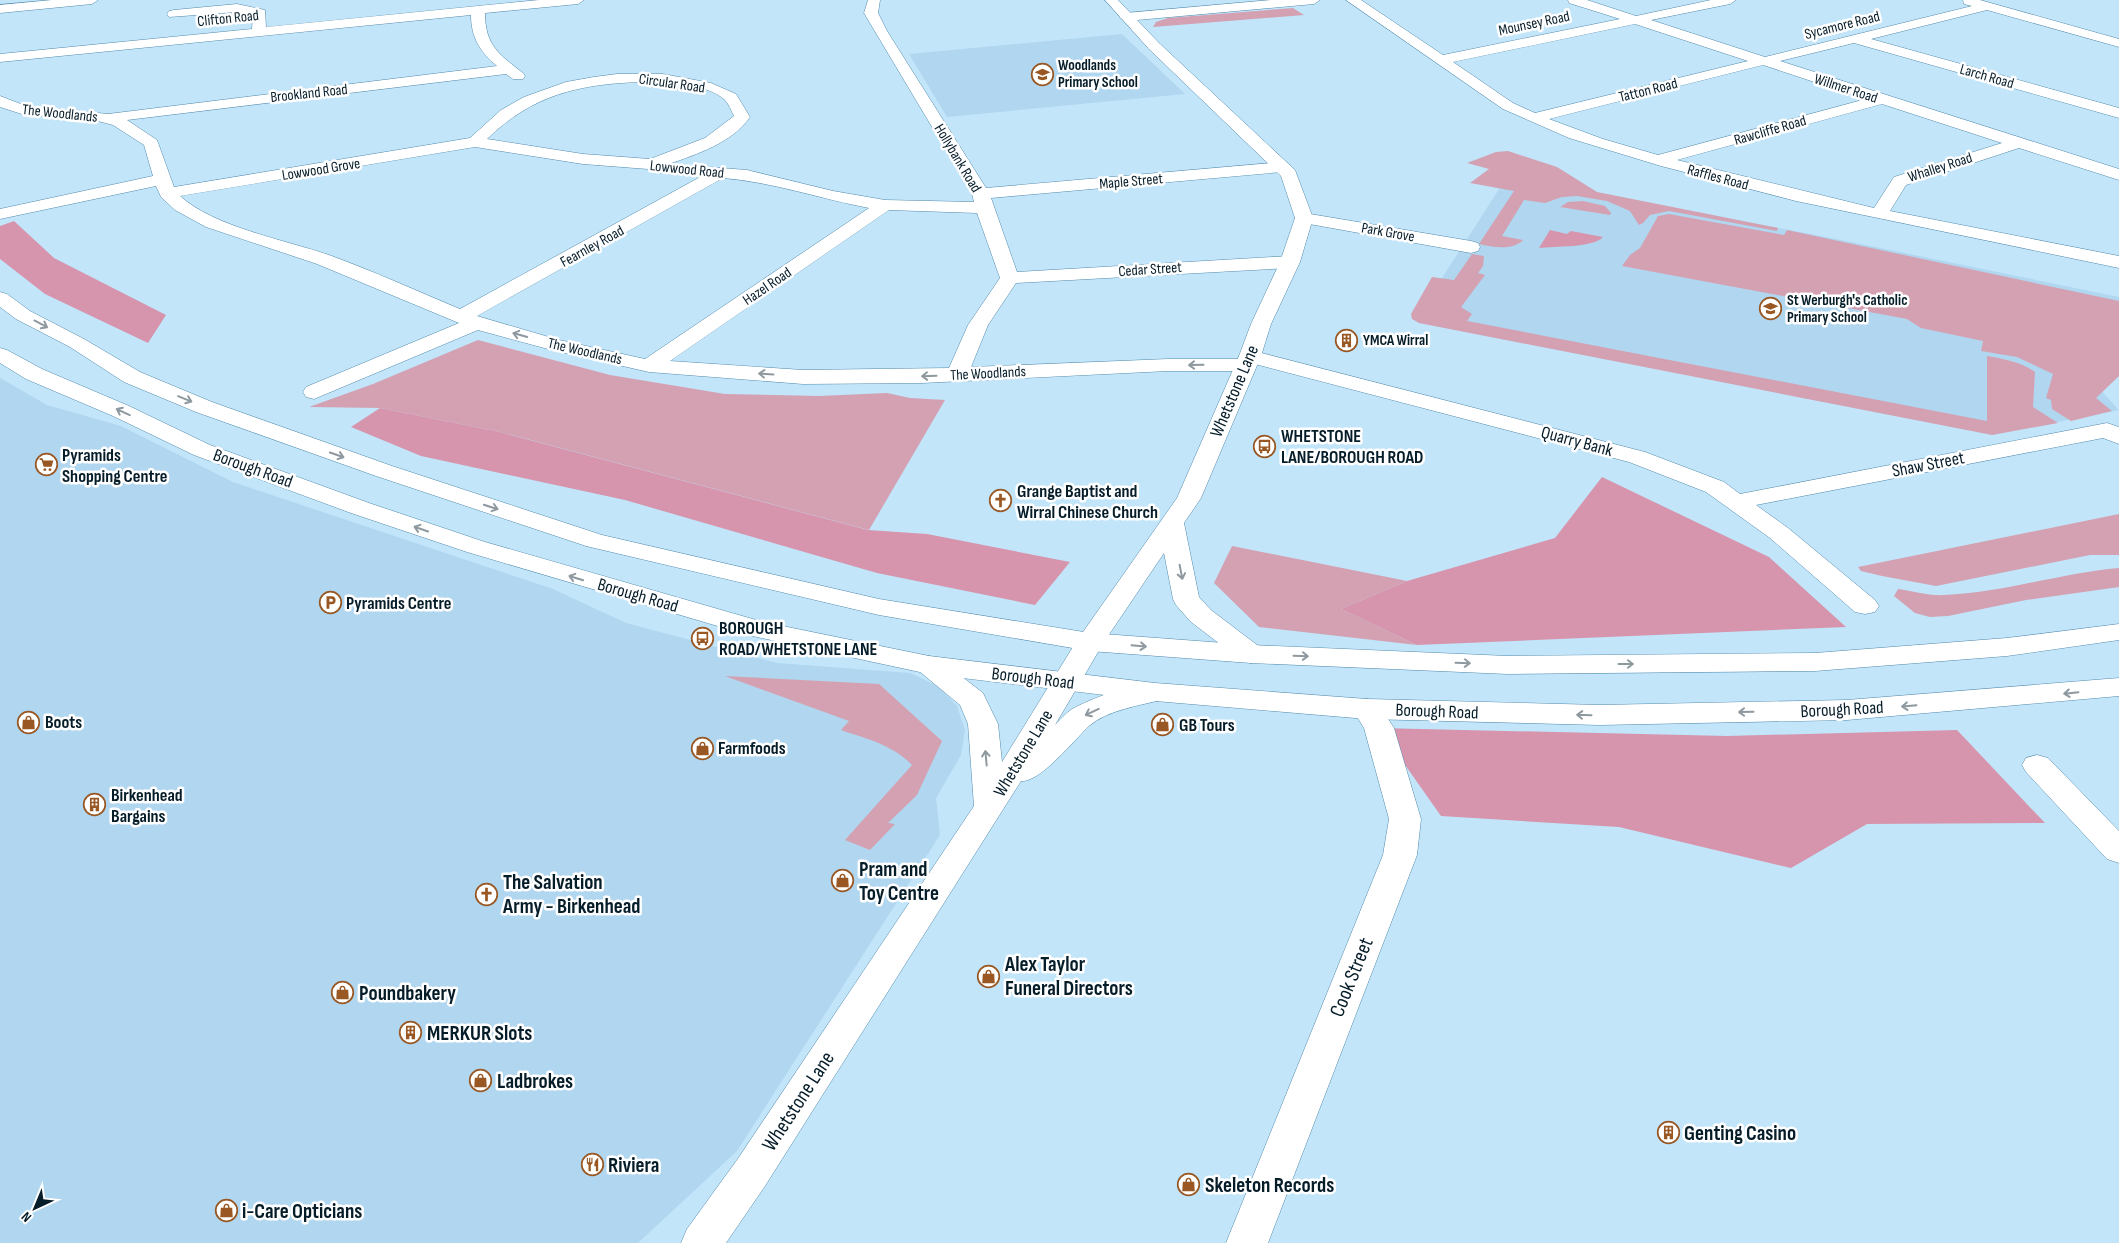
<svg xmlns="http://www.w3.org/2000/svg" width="2119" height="1243" viewBox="0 0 2119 1243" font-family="'Sofia Sans Condensed',sans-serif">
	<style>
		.built { fill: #b1d6ef }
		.green { fill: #d3a1b2 }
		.forest { fill: #d695ad }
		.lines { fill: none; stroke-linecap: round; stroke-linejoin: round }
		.minor-casing { stroke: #528aab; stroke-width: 1 }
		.major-casing { stroke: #528aab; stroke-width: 1 }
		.highway-casing { stroke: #528aab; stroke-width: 1 }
		.minor { fill: #fff; fill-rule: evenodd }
		.major { fill: #fff; fill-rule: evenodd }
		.highway { fill: #fff; fill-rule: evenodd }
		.oneway { stroke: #8e999f }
		.labels { text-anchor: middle; stroke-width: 5; stroke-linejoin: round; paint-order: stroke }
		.far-street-label { font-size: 15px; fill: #051c29; stroke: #fff }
		.far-poi-label { font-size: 15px; font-weight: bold; fill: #051c29; stroke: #fff; text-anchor: start }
		.street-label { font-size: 18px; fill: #051c29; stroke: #fff }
		.poi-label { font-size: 18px; font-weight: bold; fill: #051c29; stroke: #fff; text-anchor: start }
		.near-poi-label { font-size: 21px; font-weight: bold; fill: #051c29; stroke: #fff; text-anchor: start }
		.near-street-label { font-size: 21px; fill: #051c29; stroke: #fff }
	</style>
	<rect width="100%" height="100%" fill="#c2e5fa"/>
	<path class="built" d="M1122,34L1185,94L947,117L909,54Z
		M1558,185L1846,241L2119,297V358L2101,387L2104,394L2119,410L1996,434L1433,321L1424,306L1501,186Z
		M0,378L47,405L121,426L233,482L553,589L626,623L777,663L910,673L938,686L957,706L965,730L961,755L936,798L940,835L737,1151L638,1243H0Z"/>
	<path class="green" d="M1293,8L1304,15L1153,27L1156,22L1168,18Z
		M1508,151L1557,167L1597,192L1778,228L1777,231L1669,211L1650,215L1643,223L1639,225L1630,211L1607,201L1577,196L1562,197L1545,203L1524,200L1502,236L1523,240C1512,251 1493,247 1479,244L1514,191L1470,183L1489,169L1467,163L1496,152Z
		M1583,201L1605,206L1611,213L1610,215L1560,207L1568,202Z
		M1669,214L1784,235L1787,230L2119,301V376L2096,398L2112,411L2071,421L2052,409L2051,400L2046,398L2053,374L2017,357L1981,351L1983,341L1921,328L1907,319L1622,266L1630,255L1640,248L1658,216Z
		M1472,254L1484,256L1483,266L1478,273L1485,275L1461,307L1472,314L1467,321L1987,421V356C2004,359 2021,362 2035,372L2033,407L2058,423L1992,435L1419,323L1412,319L1411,314L1432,277L1454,280Z
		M478,340L610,375L725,394L819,396L887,393L910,398L945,400L869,530L500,432L380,408L309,407L373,384Z
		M2119,514V555H2090L1936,586L1882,576L1861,571L1858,567Z
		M1232,546L1407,581L1341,609L1417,645L1259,627L1214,583Z
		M2119,568V587L2026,600L1948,616L1930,617L1915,613L1894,596L1898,589C1913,591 1929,596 1944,595C2003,593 2060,573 2119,568Z
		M725,676L879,684L942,741L917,795L888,823L895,824L870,850L845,840L912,765C893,745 867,739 841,730L849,721Z"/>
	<path class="forest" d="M14,221L54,258L166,315L148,343L45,294L0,259V226Z
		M1550,230L1567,234L1571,231L1603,237C1593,248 1555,246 1539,248Z
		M380,408L500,432L868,530L927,534L1070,562L1035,605L877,573L625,500L421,456L351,427Z
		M1602,477L1769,557L1846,627L1417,645L1341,609L1407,581L1555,538Z
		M1379,728L1727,736L1957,730L2045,823L1867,824L1791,868L1619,827L1441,816Z"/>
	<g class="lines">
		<defs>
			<path id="minor" d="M52,0H98L92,4L0,13V5Z
				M539,0H584L578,4L485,13C485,46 500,55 523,73L525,76L523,79H513L506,74L127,120L157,140L174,187L470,138L501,110L524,97L566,82L594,77L617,74H663L711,83L736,94L750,117C732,143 697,154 669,164L747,170L833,191L885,200L974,202L972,194L864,13L868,0H880L878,13L887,31L986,188L1282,162L1288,163L1290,167L1288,171L1282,172L991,198L1017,272L1290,256L1297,258L1300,262L1297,266L1290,268L1016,283L988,325L971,367L1168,359H1241L1239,356L1242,351L1250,350L1645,452L1724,482L1740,494L2107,423L2119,427V444L2103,438L1756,505L1788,528L1875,600L1879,606L1875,612L1865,614L1855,612L1770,538L1706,492L1629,462L1255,364L1253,370L1245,371H1168L922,383L803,384L649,372L548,349L478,330L314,399L306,397L303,392L306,387L459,323L317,264L206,227L175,210L161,197L156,186L0,219V209L153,176L144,145L113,125L94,120L25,115L0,107V96L26,106L108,114L497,66C480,52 471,37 471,15L0,62V54L252,29L253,15L237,12L169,17L167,14L169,11L174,10L237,4L265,10L266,27ZM640,82C665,83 703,82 724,99C729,104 731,110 734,116L705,138L650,159L583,154L487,139C532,95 579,84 640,82ZM475,147L583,164L648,169L661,173L702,176L460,309C417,291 373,271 329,255C285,240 214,227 180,196ZM723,178C773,182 821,199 869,208L645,359L559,340L477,316ZM889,210L977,213L1000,278L968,325L949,368L803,370L670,361Z
				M1271,0H1320L1314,4L1126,21L1119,17L1126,13Z
				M1346,0H1361L1443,55L1620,19L1569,3L1568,0H1587L1636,16L1711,0H1736L1730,4L1651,20L1765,57L1972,6L1964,4L1963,0H1980L2119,39V47L1987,10L1871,39L2119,108V118L1854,43L1780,61L2119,169V180L2019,148L1906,185L1890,211L2119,256V268L1796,201L1661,166L1569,138L1503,109ZM1635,24L1748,61L1535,113L1513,103L1453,62ZM1763,65L1866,99L1658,155L1603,139L1549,119ZM1882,104L2002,143L1894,177L1874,208L1677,160Z
				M1304,213L1471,241L1478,243L1480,247L1478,251L1471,253L1298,222L1295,218L1298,214Z
				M1367,699L1377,702L1394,728L1421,819L1417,855L1268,1243H1226L1383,855L1389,819L1364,728L1352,709L1357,702Z
				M2037,755L2048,758L2119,831V863L2107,859L2026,772L2022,765L2026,758Z"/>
			<path id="major" d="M1105,0H1118L1159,43L1295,170L1313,218L1300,262L1271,324L1261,356L1201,498L1184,523L1199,597L1211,610L1261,648L1265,654L1261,660L1251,663L1241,660L1191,622L1176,605L1173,599L1164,553L1104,642L1055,725C1060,720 1066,713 1072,709C1095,697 1140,679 1165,685L1170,692L1165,699C1142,705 1107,710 1089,726C1075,739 1040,783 1021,781L765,1186L726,1243H681L687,1229L737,1160L974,806L968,724L960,705L919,671L915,665L919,659L929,656L939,659L983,693L998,724L1002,762L1076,642L1177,498L1239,356L1251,324L1280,262L1295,218L1281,176L1149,49Z"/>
			<path id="highway" d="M0,292L7,294L30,311L84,339L140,372L212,402L392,466L602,535L879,599L1090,633L1251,645L1508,656L1815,653L2007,638L2119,624V640L2007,656L1815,671L1508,674L1251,663L1090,651L879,615L586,546L376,476L196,412L124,382L70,347L16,319L0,307Z
				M0,348L7,350L42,369L129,406L210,445L369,503L485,542L763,622L929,656L1155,683L1367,699L1600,705L1847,700L2119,678V696L1847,720L1600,725L1367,719L1155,701L929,674L748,635L467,552L351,513L194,455L113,416L26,379L0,363Z"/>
		</defs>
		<use href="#minor" class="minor-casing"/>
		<use href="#major" class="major-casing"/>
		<use href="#highway" class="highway-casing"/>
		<use href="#minor" class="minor"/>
		<use href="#major" class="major"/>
		<use href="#highway" class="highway"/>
	</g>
	<defs><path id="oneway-shaft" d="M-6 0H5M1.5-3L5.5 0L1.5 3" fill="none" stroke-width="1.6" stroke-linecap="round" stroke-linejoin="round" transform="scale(1.25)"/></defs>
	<g class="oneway">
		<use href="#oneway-shaft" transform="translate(41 324) rotate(28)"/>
		<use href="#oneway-shaft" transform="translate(520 335) rotate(-164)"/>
		<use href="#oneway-shaft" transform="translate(1196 365) rotate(179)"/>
		<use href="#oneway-shaft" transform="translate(766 374) rotate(-176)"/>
		<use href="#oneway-shaft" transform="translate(929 376) rotate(178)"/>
		<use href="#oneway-shaft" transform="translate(185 399) rotate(22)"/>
		<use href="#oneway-shaft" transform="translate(123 412) rotate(-155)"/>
		<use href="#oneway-shaft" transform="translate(337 455) rotate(19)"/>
		<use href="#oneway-shaft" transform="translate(491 507) rotate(18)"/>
		<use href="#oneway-shaft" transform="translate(421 529) rotate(-161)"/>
		<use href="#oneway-shaft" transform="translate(1181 572) rotate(79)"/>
		<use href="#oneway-shaft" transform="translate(576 578) rotate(-163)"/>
		<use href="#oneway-shaft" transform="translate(1139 646) rotate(5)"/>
		<use href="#oneway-shaft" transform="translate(1301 656) rotate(2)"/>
		<use href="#oneway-shaft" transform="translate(1463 663) rotate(2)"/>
		<use href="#oneway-shaft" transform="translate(1626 664)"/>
		<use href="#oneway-shaft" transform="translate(2071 693) rotate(174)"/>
		<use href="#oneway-shaft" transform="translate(1909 706) rotate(175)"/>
		<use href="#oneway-shaft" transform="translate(1092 712) rotate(155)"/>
		<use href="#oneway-shaft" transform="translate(1746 712) rotate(179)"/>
		<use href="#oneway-shaft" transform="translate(1584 715) rotate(-178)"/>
		<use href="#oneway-shaft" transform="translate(986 758) rotate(-95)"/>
	</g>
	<defs>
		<symbol id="school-ring" viewBox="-11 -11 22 22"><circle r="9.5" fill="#fff" stroke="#985723" stroke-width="1.5"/><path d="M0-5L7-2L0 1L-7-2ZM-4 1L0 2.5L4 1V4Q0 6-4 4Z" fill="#985723"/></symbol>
		<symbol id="building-ring" viewBox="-11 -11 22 22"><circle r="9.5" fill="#fff" stroke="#985723" stroke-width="1.5"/><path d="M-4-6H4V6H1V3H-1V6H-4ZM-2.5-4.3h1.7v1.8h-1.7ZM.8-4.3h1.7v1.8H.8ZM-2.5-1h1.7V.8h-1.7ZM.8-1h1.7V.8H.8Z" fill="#985723"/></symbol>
		<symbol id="bus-ring" viewBox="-11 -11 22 22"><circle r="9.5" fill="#fff" stroke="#985723" stroke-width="1.5"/><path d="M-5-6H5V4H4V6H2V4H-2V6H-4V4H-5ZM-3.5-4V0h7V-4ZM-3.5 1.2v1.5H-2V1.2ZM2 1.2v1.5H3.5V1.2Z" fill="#985723"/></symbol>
		<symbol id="supermarket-ring" viewBox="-11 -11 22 22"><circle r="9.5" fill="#fff" stroke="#985723" stroke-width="1.5"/><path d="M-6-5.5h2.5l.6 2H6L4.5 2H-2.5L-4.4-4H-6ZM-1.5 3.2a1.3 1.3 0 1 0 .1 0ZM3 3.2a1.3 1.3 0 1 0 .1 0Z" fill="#985723"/></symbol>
		<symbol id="church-ring" viewBox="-11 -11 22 22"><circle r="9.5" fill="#fff" stroke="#985723" stroke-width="1.5"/><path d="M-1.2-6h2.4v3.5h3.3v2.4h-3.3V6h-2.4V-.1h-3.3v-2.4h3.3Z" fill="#985723"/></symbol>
		<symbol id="parking-ring" viewBox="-11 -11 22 22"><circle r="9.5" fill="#fff" stroke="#985723" stroke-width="1.5"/><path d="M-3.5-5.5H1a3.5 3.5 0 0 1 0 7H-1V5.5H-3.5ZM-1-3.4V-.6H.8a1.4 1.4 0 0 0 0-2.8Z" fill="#985723"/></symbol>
		<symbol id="shop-ring" viewBox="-11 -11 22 22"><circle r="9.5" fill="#fff" stroke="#985723" stroke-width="1.5"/><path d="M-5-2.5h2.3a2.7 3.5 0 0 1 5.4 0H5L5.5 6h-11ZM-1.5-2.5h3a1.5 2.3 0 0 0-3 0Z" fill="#985723"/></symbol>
		<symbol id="restaurant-ring" viewBox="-11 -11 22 22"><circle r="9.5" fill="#fff" stroke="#985723" stroke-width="1.5"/><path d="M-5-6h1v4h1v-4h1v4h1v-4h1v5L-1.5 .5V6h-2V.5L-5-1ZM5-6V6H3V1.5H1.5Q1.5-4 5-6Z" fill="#985723"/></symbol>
	</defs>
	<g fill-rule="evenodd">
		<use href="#school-ring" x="1030" y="62" width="25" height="25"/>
		<use href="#school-ring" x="1758" y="296" width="25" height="25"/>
		<use href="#building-ring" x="1334" y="328" width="25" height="25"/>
		<use href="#bus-ring" x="1252" y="434" width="25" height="25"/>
		<use href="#supermarket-ring" x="34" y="452" width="25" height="25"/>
		<use href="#church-ring" x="988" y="488" width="25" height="25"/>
		<use href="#parking-ring" x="318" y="590" width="25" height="25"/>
		<use href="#bus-ring" x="690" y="626" width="25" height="25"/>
		<use href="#shop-ring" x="16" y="710" width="25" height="25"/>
		<use href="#shop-ring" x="1150" y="712" width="25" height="25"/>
		<use href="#shop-ring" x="690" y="736" width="25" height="25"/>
		<use href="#building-ring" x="82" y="792" width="25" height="25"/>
		<use href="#shop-ring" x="830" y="868" width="25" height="25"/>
		<use href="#church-ring" x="474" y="882" width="25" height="25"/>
		<use href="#shop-ring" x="976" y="964" width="25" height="25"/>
		<use href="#shop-ring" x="330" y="980" width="25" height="25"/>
		<use href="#building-ring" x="398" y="1020" width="25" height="25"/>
		<use href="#shop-ring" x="468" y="1068" width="25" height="25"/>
		<use href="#building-ring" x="1656" y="1120" width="25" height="25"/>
		<use href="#restaurant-ring" x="580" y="1152" width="25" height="25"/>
		<use href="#shop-ring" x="1176" y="1172" width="25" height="25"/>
		<use href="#shop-ring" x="214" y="1198" width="25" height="25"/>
	</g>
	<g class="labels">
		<g class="far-street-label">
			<text transform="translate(228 18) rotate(-6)" y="5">Clifton Road</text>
			<text transform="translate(1534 23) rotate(-12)" y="5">Mounsey Road</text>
			<text transform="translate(1842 25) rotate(-14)" y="5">Sycamore Road</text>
			<text transform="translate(1987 76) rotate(16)" y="5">Larch Road</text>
			<text transform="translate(672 83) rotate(8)" y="5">Circular Road</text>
			<text transform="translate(1846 88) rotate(18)" y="5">Willmer Road</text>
			<text transform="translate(1648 90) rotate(-14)" y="5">Tatton Road</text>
			<text transform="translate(309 93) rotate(-6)" y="5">Brookland Road</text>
			<text transform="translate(60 113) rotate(6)" y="5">The Woodlands</text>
			<text transform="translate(1770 130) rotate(-16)" y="5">Rawcliffe Road</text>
			<text transform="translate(958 158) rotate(59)" y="5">Hollybank Road</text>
			<text transform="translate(1940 167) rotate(-18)" y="5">Whalley Road</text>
			<text transform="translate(321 169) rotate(-9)" y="5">Lowwood Grove</text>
			<text transform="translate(687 169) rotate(6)" y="5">Lowwood Road</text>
			<text transform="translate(1718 177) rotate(15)" y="5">Raffles Road</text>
			<text transform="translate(1131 181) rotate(-5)" y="5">Maple Street</text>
			<text transform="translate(1388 232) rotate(10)" y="5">Park Grove</text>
			<text transform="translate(592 246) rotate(-29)" y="5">Fearnley Road</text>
			<text transform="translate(1150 269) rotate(-4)" y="5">Cedar Street</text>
			<text transform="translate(767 286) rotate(-34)" y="5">Hazel Road</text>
			<text transform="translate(585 351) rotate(13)" y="5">The Woodlands</text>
			<text transform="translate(988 373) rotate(-3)" y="5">The Woodlands</text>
		</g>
		<g class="far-poi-label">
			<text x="1058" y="70">Woodlands<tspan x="1058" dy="17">Primary School</tspan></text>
			<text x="1787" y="305">St Werburgh's Catholic<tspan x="1787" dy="17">Primary School</tspan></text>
			<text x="1363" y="345">YMCA Wirral</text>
		</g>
		<g class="street-label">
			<text transform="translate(1234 391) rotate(-67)" y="6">Whetstone Lane</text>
			<text transform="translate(1577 441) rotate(15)" y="6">Quarry Bank</text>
			<text transform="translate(1928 464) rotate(-11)" y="6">Shaw Street</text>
			<text transform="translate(253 468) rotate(20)" y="6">Borough Road</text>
			<text transform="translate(638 595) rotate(16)" y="6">Borough Road</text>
			<text transform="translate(1033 678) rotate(7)" y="6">Borough Road</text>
			<text transform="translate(1842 709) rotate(-3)" y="6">Borough Road</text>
			<text transform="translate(1437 711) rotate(2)" y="6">Borough Road</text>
			<text transform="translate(1023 753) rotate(-59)" y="6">Whetstone Lane</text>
		</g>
		<g class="poi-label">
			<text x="1281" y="442">WHETSTONE<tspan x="1281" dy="21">LANE/BOROUGH ROAD</tspan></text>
			<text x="62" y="461">Pyramids<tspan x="62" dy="21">Shopping Centre</tspan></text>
			<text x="1017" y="497">Grange Baptist and<tspan x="1017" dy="21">Wirral Chinese Church</tspan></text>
			<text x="346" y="609">Pyramids Centre</text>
			<text x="719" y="634">BOROUGH<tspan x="719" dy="21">ROAD/WHETSTONE LANE</tspan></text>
			<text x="45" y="728">Boots</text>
			<text x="1179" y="731">GB Tours</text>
			<text x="718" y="754">Farmfoods</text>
			<text x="111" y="801">Birkenhead<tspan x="111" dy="21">Bargains</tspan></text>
		</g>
		<g class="near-poi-label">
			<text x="859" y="876">Pram and<tspan x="859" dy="24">Toy Centre</tspan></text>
			<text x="503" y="889">The Salvation<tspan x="503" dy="24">Army - Birkenhead</tspan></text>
			<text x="1005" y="971">Alex Taylor<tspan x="1005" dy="24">Funeral Directors</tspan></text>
			<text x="359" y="1000">Poundbakery</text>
			<text x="427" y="1040">MERKUR Slots</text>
			<text x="497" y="1088">Ladbrokes</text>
			<text x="1684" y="1140">Genting Casino</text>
			<text x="608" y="1172">Riviera</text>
			<text x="1205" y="1192">Skeleton Records</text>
			<text x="242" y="1218">i-Care Opticians</text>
		</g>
		<g class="near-street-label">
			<text transform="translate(1351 977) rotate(-68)" y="7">Cook Street</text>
			<text transform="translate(798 1101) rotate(-57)" y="7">Whetstone Lane</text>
		</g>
	</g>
	<g transform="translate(35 1208) rotate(224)" stroke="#ffffff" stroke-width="4" paint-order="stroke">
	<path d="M0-4L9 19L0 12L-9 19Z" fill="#051c29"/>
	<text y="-8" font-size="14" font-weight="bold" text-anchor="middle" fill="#051c29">N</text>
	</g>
</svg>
